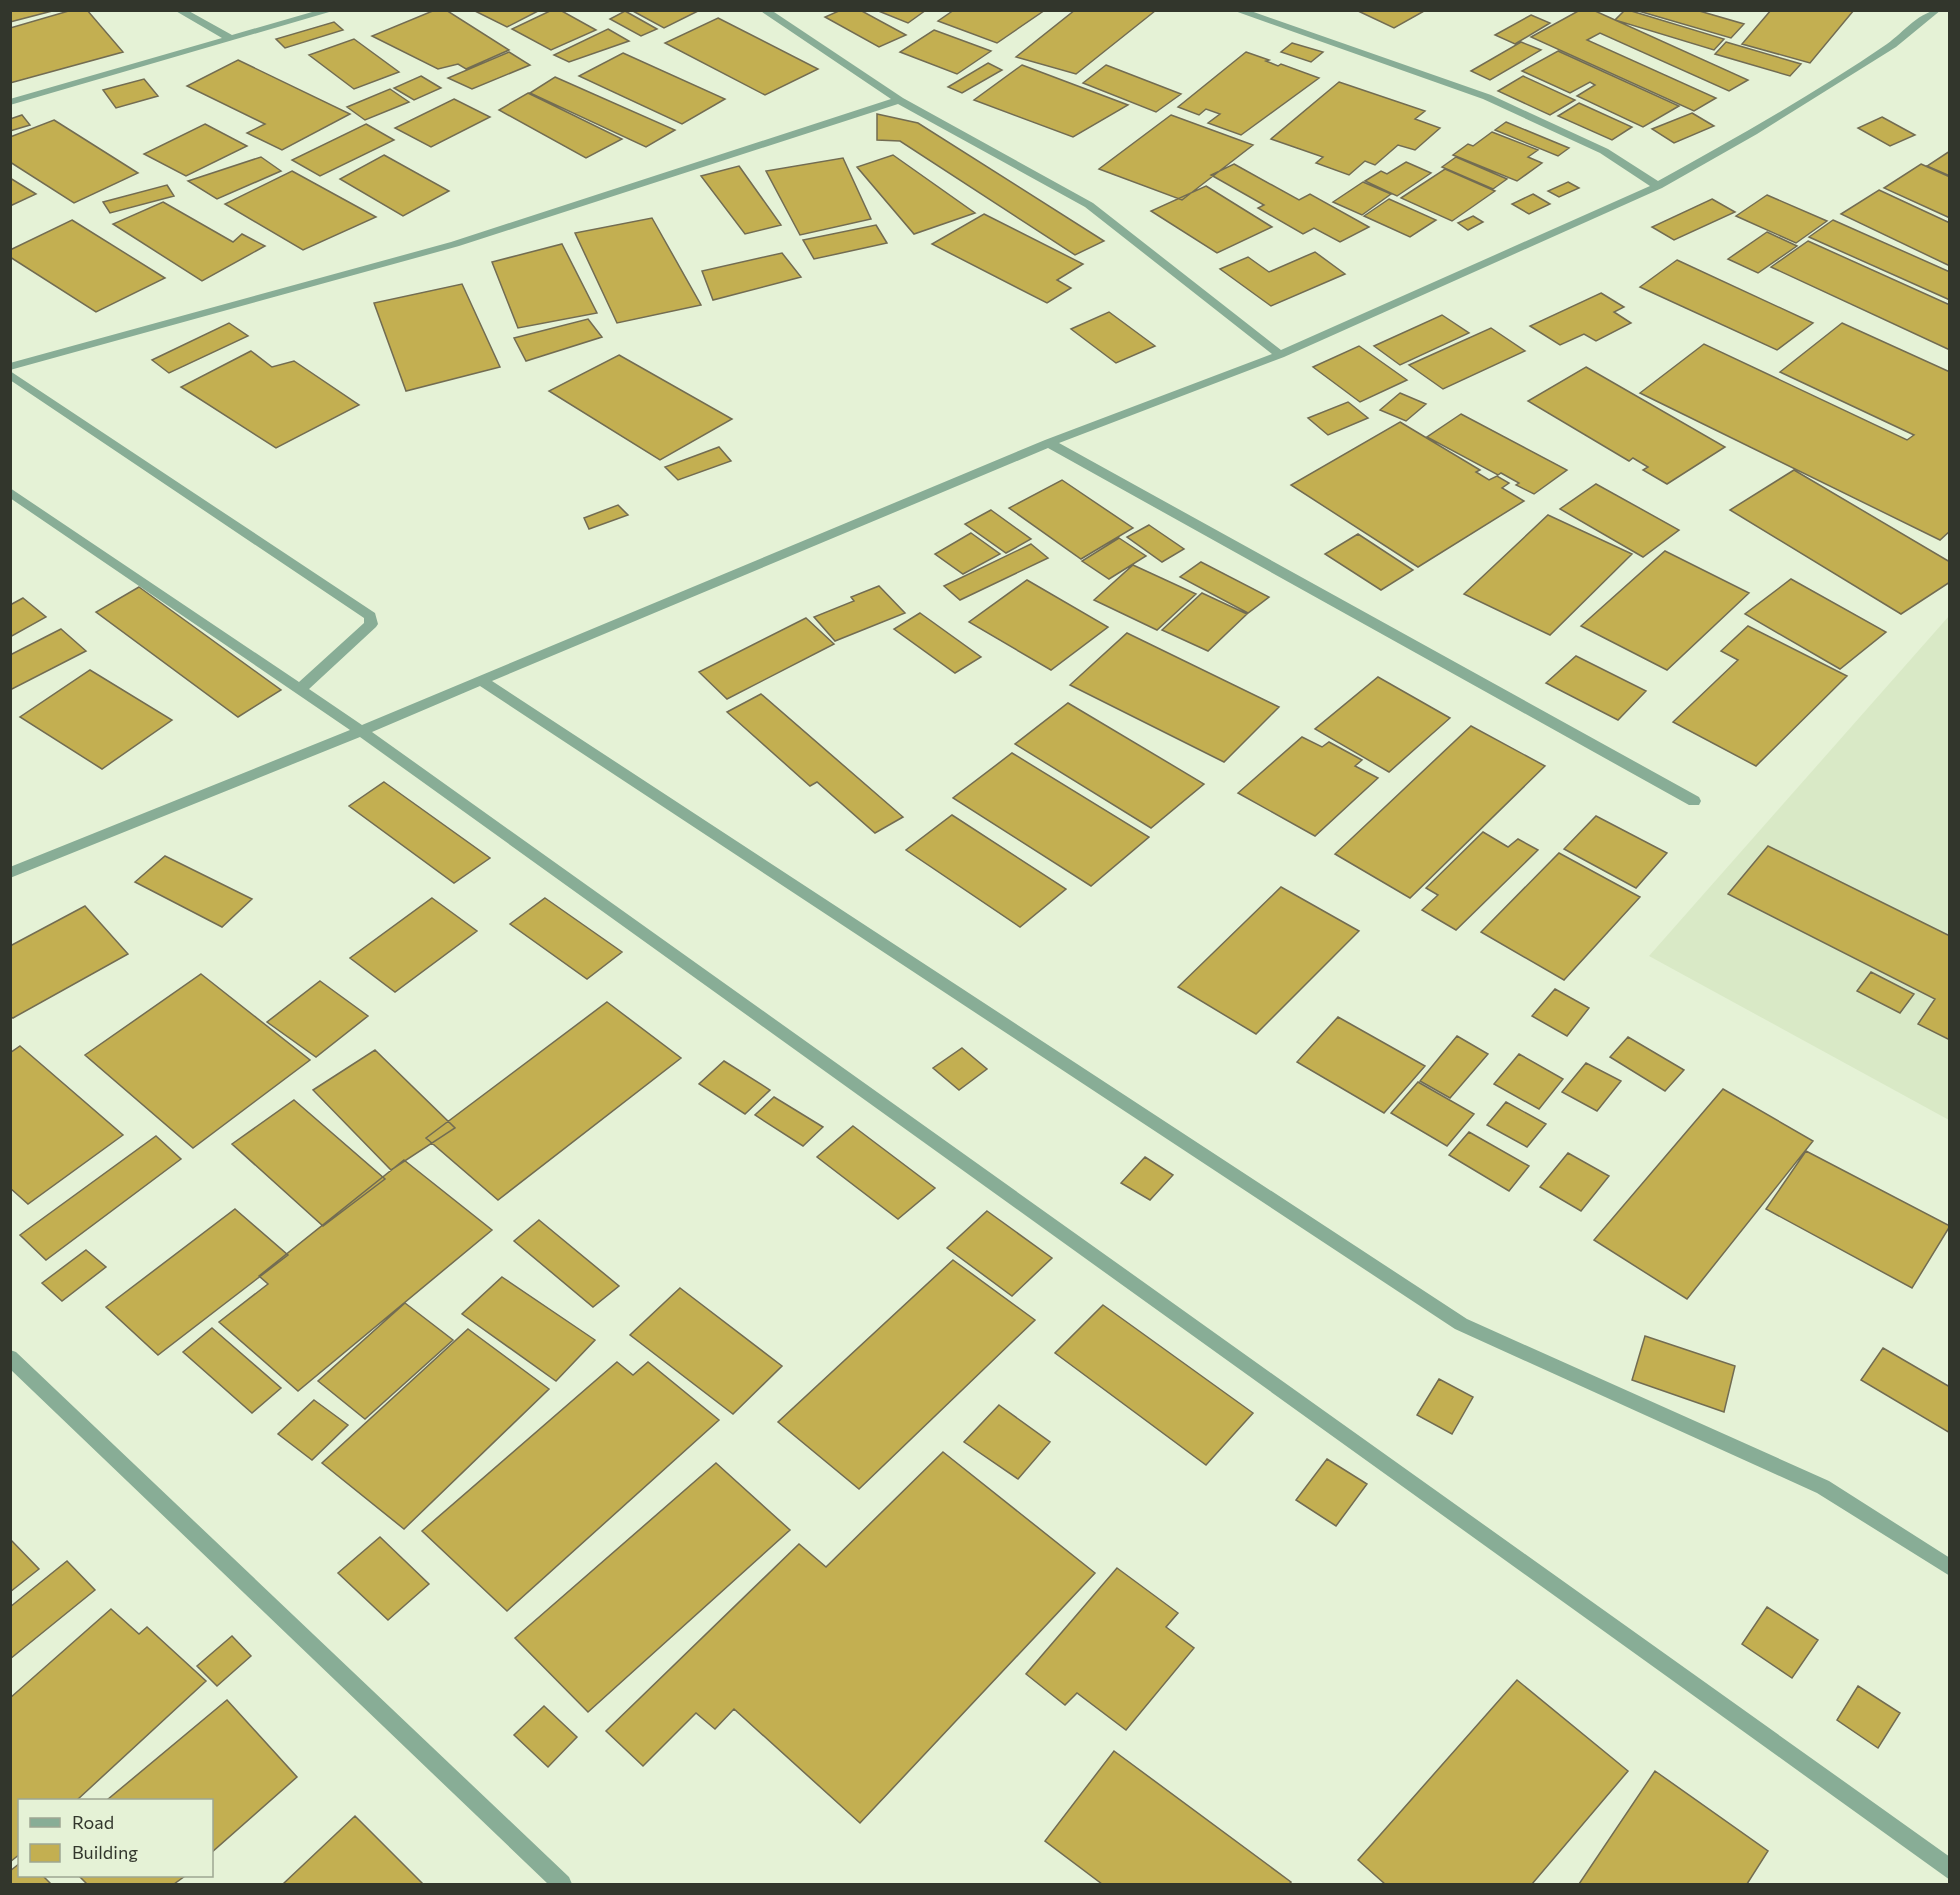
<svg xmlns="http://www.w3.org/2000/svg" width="1960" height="1895" viewBox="0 0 1960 1895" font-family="Commissioner,sans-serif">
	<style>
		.built { fill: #d9e9c6 }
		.building { fill: #c3af51; stroke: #726c52; stroke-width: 1.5 }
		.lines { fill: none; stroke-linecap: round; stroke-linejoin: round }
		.minor { fill: #88ad96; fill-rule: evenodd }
	</style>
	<rect width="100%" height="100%" fill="#e5f2d6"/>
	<path class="built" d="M1949,616V1120L1649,956Z"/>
	<path class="building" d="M10,10H56L10,22Z
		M72,10H87L123,52L10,83V28Z
		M435,10H446L509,50L466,69L458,64L438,69L372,36Z
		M473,10H540L507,27Z
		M552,10H560L596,30L551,50L512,29Z
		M631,10H700L664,28Z
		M841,10H860L906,35L879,47L825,17Z
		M876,10H926L908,23Z
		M954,10H1045L997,43L938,21Z
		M1075,10H1153L1155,11L1076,74L1016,57Z
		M1356,10H1426L1394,28Z
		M1580,10H1593L1748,80L1729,91L1600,33L1587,40L1716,98L1694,111L1531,37Z
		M1625,10H1628L1724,39L1714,50L1615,20Z
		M1635,10H1696L1744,24L1731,38Z
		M1771,10H1854L1810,63L1742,44Z
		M625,11L657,29L641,36L610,19Z
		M1531,15L1550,23L1515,44L1495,35Z
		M718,18L818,69L765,95L665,43Z
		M334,22L343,30L285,48L276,39Z
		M608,29L629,41L569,62L554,55Z
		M934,30L991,51L957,74L900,52Z
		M354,39L399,72L354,89L309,55Z
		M1521,42L1541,50L1490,80L1471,71Z
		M1726,42L1801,64L1790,76L1715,54Z
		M1292,43L1323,52L1311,62L1281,52Z
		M1558,51L1679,106L1643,127L1577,96L1595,85L1590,82L1570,93L1522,71Z
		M509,52L530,65L472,89L448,78Z
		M1246,52L1269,60L1266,61L1278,66L1281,64L1319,78L1241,135L1208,123L1220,114L1206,109L1199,115L1178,107Z
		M623,53L725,99L682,124L579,76Z
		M238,60L350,114L282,150L247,133L265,124L187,86Z
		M988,63L1002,70L962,93L948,87Z
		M1022,65L1128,105L1073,137L974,100Z
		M1106,65L1181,94L1156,112L1083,83Z
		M421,76L441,88L414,100L394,88Z
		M1523,76L1575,100L1550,115L1498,91Z
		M555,77L675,130L646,147L530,93Z
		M144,79L158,96L116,108L103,90Z
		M1339,82L1425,111L1415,119L1440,128L1415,150L1398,145L1375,165L1365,161L1349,175L1316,163L1323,157L1271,139Z
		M390,89L409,102L365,120L347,107Z
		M528,93L622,139L586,158L499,110Z
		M454,99L490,117L431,147L395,128Z
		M1579,103L1632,127L1612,140L1558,116Z
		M1692,113L1714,126L1674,143L1652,129Z
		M877,114L918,123L1104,241L1075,255L900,141L877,140Z
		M22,115L30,125L10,131V119Z
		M1171,115L1253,145L1182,200L1099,169Z
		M1882,117L1915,135L1890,146L1858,128Z
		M54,120L138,173L74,203L10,162V137Z
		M1506,122L1569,148L1558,156L1495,130Z
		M205,124L247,146L186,176L144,154Z
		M366,124L394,140L320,176L292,160Z
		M1492,132L1538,150L1528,157L1542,163L1517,181L1453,155L1468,144L1473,146Z
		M1950,151V176L1927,166Z
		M384,155L449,191L403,216L340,179Z
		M893,155L975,213L914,234L857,167Z
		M261,157L281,171L217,199L188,181Z
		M1456,157L1507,179L1493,189L1442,167Z
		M843,158L871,219L800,235L766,171Z
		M1406,162L1431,173L1397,196L1365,181L1381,171L1387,174Z
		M1234,164L1299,200L1310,194L1369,227L1340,242L1314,228L1303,234L1258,208L1264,205L1211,175Z
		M1921,164L1950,177V218L1884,188Z
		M739,166L781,225L745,234L701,176Z
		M1445,169L1495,191L1452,221L1401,198Z
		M292,171L376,217L303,250L225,204Z
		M10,178L36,194L10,206Z
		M1363,182L1391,194L1362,215L1333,202Z
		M1568,182L1579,188L1559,197L1548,191Z
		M167,185L174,196L110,213L103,202Z
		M1206,186L1272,227L1217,253L1151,211Z
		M1879,190L1950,223V266L1841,214Z
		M1533,194L1550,204L1529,214L1512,204Z
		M1767,195L1827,221L1796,243L1736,216Z
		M1389,199L1436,220L1410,237L1364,216Z
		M1712,199L1735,212L1674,240L1652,227Z
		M163,202L233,242L242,234L265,246L202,281L113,224Z
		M984,214L1083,264L1057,280L1071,288L1047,303L932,244Z
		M1473,216L1483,222L1468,230L1458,223Z
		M652,218L701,305L617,323L575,233Z
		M72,220L165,278L96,312L10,257V250Z
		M1833,220L1950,272V300L1809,237Z
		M876,225L887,243L814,259L803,240Z
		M1767,232L1797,246L1758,273L1728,259Z
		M1808,241L1950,305V350L1771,267Z
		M562,244L597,313L518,328L492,262Z
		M1315,252L1345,274L1271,306L1220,269L1248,257L1269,272Z
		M782,253L801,277L713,300L702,271Z
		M1677,260L1813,323L1777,350L1640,287Z
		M462,284L500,367L406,391L374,303Z
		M1601,293L1624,307L1614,312L1631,323L1596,341L1584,334L1560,345L1530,326Z
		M1109,312L1155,346L1116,363L1071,329Z
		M1442,315L1469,333L1400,365L1374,346Z
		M588,319L602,337L526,361L514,338Z
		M229,323L248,336L169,373L152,360Z
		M1842,323L1950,372V531L1940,540L1640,393L1704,344L1907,440L1914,435L1780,372Z
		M1491,328L1525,351L1443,389L1409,365Z
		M1359,346L1407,380L1360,402L1313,367Z
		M251,351L272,367L294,361L359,405L276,448L181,387Z
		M619,355L732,419L660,460L549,391Z
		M1586,367L1725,447L1667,484L1643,470L1648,467L1633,458L1629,461L1528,401Z
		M1400,393L1426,404L1406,421L1380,410Z
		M1348,402L1368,418L1328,435L1308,418Z
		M1461,414L1567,470L1534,494L1516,485L1519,483L1501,473L1498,475L1427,437Z
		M1400,422L1480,470L1476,472L1489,480L1497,476L1509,483L1502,488L1524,501L1418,567L1291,485Z
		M719,447L731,461L678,480L665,467Z
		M1794,470L1950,562V582L1901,614L1730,510Z
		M1062,480L1133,528L1081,559L1009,508Z
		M1596,484L1679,530L1643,557L1560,509Z
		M618,505L628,515L589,529L584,518Z
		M991,510L1031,539L1006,553L965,524Z
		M1548,515L1632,554L1550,635L1464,594Z
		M1149,525L1184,549L1162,562L1127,537Z
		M971,533L1000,554L963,574L935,554Z
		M1358,534L1413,570L1381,590L1325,554Z
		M1119,538L1146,556L1109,579L1082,561Z
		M1031,544L1048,558L960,600L944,586Z
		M1665,551L1749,593L1667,670L1581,626Z
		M1201,562L1269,597L1248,613L1180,577Z
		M1133,565L1196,594L1157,630L1094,600Z
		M1791,579L1886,632L1840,669L1745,614Z
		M1027,580L1108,627L1051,670L969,622Z
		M879,586L905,613L835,641L814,617L854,601L851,597Z
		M139,587L281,690L238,717L96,612Z
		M1202,593L1247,614L1208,651L1162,630Z
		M23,598L46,617L10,637V605Z
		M920,613L981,657L955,673L894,629Z
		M806,618L834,644L727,699L699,672Z
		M1748,626L1847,676L1756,766L1673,722L1738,660L1721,651Z
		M61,629L86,651L10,690V655Z
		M1127,633L1279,707L1224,762L1070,685Z
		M1576,656L1646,691L1618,720L1546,683Z
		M90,670L172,720L102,769L20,717Z
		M1378,677L1450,718L1389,772L1315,729Z
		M761,694L903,817L875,833L817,782L810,786L727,712Z
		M1068,703L1204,784L1151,828L1015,744Z
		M1471,726L1545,766L1410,898L1335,854Z
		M1302,737L1322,747L1329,742L1362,760L1355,766L1378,778L1315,836L1238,793Z
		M1012,753L1149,837L1091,886L953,798Z
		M384,782L490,858L454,883L349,806Z
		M952,815L1066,889L1020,927L906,850Z
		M1596,816L1667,853L1636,888L1564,849Z
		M1483,832L1508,847L1518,839L1538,850L1456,930L1422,910L1438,895L1426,888Z
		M1768,846L1950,936V1040L1918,1024L1935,999L1728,894Z
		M1559,853L1640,897L1564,980L1481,932Z
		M165,856L252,899L222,927L135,882Z
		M1281,887L1359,931L1256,1034L1178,987Z
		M432,898L477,931L395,992L350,958Z
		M545,898L622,952L587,979L510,924Z
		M85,906L128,954L13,1018L10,1016V946Z
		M1871,972L1914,994L1900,1013L1857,991Z
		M201,974L310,1060L193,1148L85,1055Z
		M320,981L368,1016L316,1057L267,1022Z
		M1555,989L1589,1008L1567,1036L1532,1016Z
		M607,1002L681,1058L498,1200L426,1138Z
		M1338,1017L1425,1066L1384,1113L1297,1062Z
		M1457,1036L1488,1054L1450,1098L1420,1081Z
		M1628,1037L1684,1070L1665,1091L1610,1057Z
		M20,1046L123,1135L28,1204L10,1188V1053Z
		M962,1048L987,1069L959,1090L933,1068Z
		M375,1050L455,1128L391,1170L313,1090Z
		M1519,1054L1563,1079L1539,1109L1494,1084Z
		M724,1061L770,1090L745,1114L699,1084Z
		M1586,1063L1621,1081L1597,1111L1562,1092Z
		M1418,1082L1474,1114L1447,1146L1391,1113Z
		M1723,1089L1813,1141L1687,1299L1594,1240Z
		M774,1097L823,1127L803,1146L755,1115Z
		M294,1100L385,1179L323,1226L232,1144Z
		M1506,1102L1546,1124L1527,1147L1487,1125Z
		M853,1126L935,1188L898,1219L817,1157Z
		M1469,1132L1529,1166L1509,1191L1449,1155Z
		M156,1136L181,1159L46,1260L20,1235Z
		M1806,1151L1950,1226L1912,1288L1766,1209Z
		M1568,1153L1609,1176L1581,1211L1540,1187Z
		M1145,1157L1173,1175L1150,1200L1121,1183Z
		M404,1160L492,1230L298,1391L219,1322L268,1284L259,1276Z
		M235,1209L288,1255L158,1355L106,1307Z
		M987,1211L1052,1258L1012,1296L947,1248Z
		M539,1220L619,1286L593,1307L514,1241Z
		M86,1250L106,1267L62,1301L42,1283Z
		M953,1260L1035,1320L859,1489L778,1422Z
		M502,1277L595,1340L556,1381L462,1314Z
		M680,1288L782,1366L733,1414L630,1335Z
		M405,1303L453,1340L365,1419L318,1381Z
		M1103,1305L1253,1413L1206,1465L1055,1353Z
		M212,1328L281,1388L252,1413L183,1352Z
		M468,1329L549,1389L404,1529L322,1463Z
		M1645,1336L1735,1366L1724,1412L1632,1380Z
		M1883,1348L1950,1387V1433L1861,1380Z
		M617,1362L633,1375L648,1362L719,1420L507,1611L422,1531Z
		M1439,1379L1473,1397L1452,1434L1417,1415Z
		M314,1400L348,1425L312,1460L278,1434Z
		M999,1405L1050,1442L1018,1479L964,1442Z
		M943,1452L1095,1573L860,1823L734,1709L715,1729L696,1713L643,1766L606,1731L799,1544L826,1567Z
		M1327,1459L1367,1484L1336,1526L1296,1500Z
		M716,1463L790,1530L588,1712L515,1638Z
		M380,1537L429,1584L388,1620L338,1573Z
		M10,1539L39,1569L10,1592Z
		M67,1561L95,1590L10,1659V1607Z
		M1117,1568L1178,1613L1166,1627L1194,1648L1126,1730L1077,1693L1065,1705L1026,1674Z
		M1767,1607L1818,1640L1792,1678L1742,1644Z
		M111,1609L139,1634L147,1627L206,1681L77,1800H20V1854L10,1862V1698Z
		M232,1636L251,1656L217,1686L197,1666Z
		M1517,1680L1628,1771L1532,1884H1385L1358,1860Z
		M1858,1686L1900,1713L1878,1748L1837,1720Z
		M227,1700L297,1777L212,1852V1800H107Z
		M544,1706L577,1737L548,1767L514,1735Z
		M1114,1751L1291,1882L1289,1884H1102L1045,1841Z
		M1655,1771L1768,1851L1747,1884H1579Z
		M355,1816L423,1884H283Z
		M20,1863V1876H43L51,1884H10V1871Z
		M79,1876H185L174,1884H87Z"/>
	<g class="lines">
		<path class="minor" d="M174,10H187L232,35L319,10H336L10,105V99L222,38Z
			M759,10H771L903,98L1093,203L1281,350L1650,186L1600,153L1483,99L1232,10H1248L1491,95L1608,149L1658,181C1736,138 1814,94 1887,44C1904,32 1920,10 1941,10L1896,47L1757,134L1662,188L1284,357L1059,443L1699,797L1701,801L1699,805H1689L1048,448L492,681L1467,1319L1829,1481L1950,1558V1576L1817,1493L1455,1329L480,686L372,732L1950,1857V1880L360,737L10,878V867L350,730L10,498V488L299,682L364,623V618L10,380V371L375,613L378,624L376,627L309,689L362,725L1045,440L1272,354L1085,207L898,104L459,246L10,370V363L451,242L891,99Z
			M10,1350L16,1352L569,1877L572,1884H548L10,1369Z"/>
	</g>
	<rect width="1960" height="1895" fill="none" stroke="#32362c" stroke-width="24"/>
	<rect x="18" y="1799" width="195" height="78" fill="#e5f2d6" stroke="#9da792" stroke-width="1.5"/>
	<rect x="30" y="1818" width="30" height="9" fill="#88ad96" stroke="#9da792" stroke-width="1.5"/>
	<text x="72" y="1829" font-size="18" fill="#32362c">Road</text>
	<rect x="30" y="1844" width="30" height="18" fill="#c3af51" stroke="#9da792" stroke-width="1.5"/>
	<text x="72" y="1859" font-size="18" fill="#32362c">Building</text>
</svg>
